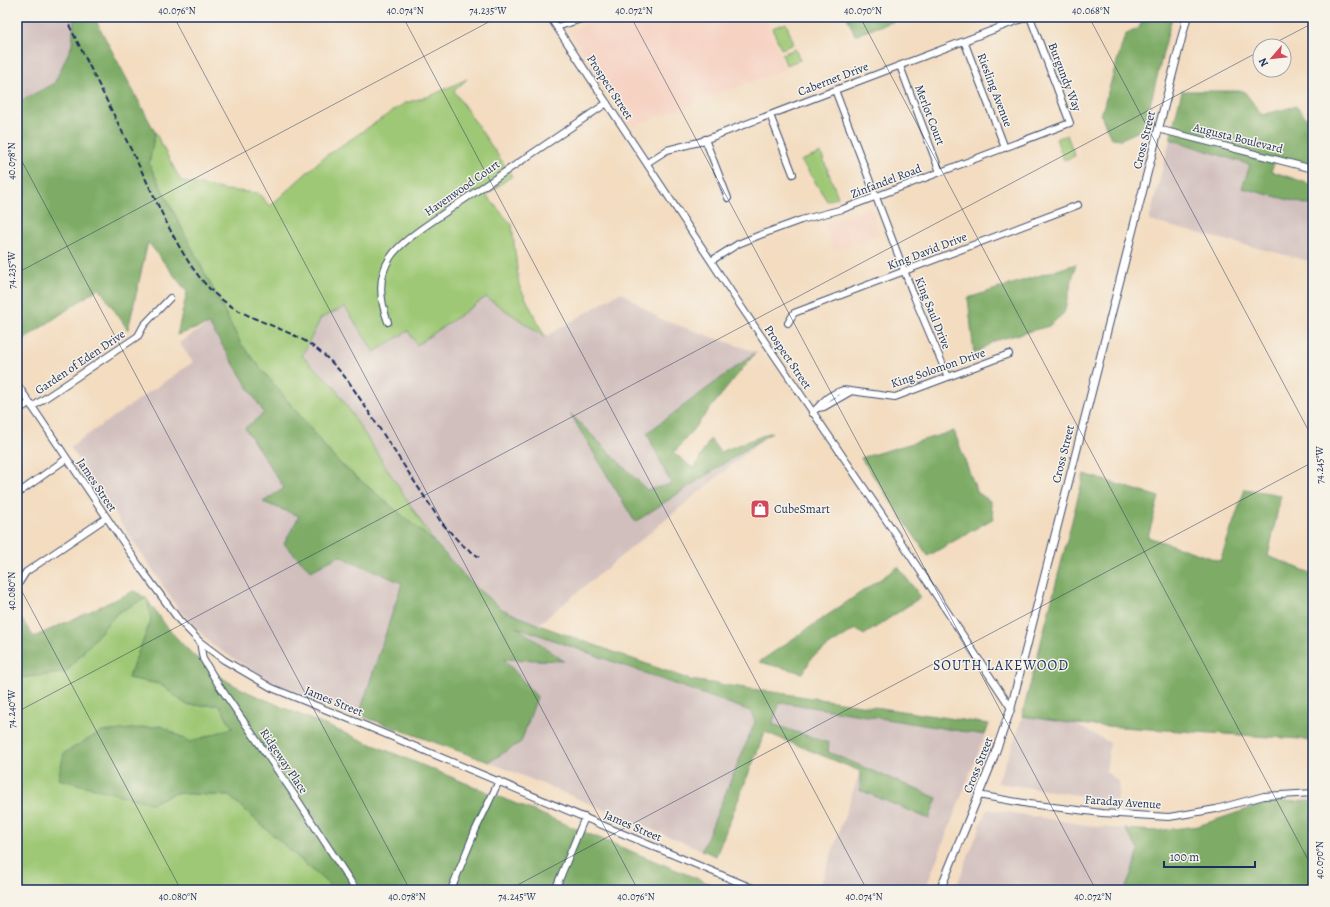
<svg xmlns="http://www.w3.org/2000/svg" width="1330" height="907" viewBox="0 0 1330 907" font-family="Alegreya,serif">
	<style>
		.built { fill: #f6d2c3 }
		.industrial { fill: #d1bfbd }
		.green { fill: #9ec875; stroke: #5c7c6a }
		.forest { fill: #7eac66; stroke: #4c6e62 }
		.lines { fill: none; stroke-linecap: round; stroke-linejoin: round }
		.minor-casing { stroke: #3b496d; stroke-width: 8 }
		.major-casing { stroke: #3b496d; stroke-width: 9 }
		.minor { stroke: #fff; stroke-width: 6 }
		.major { stroke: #fff; stroke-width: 7 }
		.rail { stroke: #1b2f5e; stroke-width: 2; stroke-dasharray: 6 3; stroke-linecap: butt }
		.ticks { fill: none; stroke: #1b2f5e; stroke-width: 1; stroke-opacity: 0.45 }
		.labels { text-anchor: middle; stroke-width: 3; stroke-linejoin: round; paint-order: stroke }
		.street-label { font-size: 12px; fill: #1b2f5e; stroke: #f7f3e8 }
		.poi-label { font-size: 12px; fill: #1b2f5e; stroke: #f7f3e8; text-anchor: start }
		.quarter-label { font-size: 14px; letter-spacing: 1px; fill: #1b2f5e; stroke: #f7f3e8 }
		.neatline { fill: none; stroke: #1b2f5e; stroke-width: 1.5 }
		.ticks-label { font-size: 10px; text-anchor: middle; fill: #1b2f5e }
	</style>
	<rect width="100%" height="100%" fill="#f7f3e8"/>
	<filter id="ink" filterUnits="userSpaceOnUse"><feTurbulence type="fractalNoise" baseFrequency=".025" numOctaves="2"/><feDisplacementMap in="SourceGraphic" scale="8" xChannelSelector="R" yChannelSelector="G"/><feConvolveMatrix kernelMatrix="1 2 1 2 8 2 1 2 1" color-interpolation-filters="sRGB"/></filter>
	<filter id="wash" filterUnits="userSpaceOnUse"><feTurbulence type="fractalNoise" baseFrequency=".012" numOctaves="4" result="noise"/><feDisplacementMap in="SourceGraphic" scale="16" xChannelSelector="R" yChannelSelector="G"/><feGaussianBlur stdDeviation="0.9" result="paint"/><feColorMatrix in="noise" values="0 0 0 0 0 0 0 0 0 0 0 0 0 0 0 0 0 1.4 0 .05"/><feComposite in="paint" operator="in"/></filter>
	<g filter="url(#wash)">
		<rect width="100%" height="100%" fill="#f3dcc0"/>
		<path class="built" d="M606,17H765L785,69L631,127L569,31Z
			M870,207L879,234L834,251L824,224Z"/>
		<path class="industrial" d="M17,17H74L72,45L54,84L17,102Z
			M1170,139L1250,165L1243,188L1313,206V262L1149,221Z
			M621,292L660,319L756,352L647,433L671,484L647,490L572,415L635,522L772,432L539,624L750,711L755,721L702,850L489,762L521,742L504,658L563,661L515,626L502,609L474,586L434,542L334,386L302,356L321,318L345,307L375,352L408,331L417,345L486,297L545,337Z
			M209,324L265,413L245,428L284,488L263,502L299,516L338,556L402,583L359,715L273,683L212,645L178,608L70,447L193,362L179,343Z
			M780,702L985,735L925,890H819L860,771L929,819L937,798L827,752L829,743L771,724Z
			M1022,716L1075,724L1110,743L1106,772L1119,782L1118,801L997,783L1017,734Z
			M987,809L1099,827L1125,829L1139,851L1125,890H955Z"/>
		<path class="green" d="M786,23L794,44L781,49L772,28Z
			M795,49L800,60L786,65L782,54Z
			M467,79L454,91L512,176L486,195L512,225L519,285L545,337L486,297L417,345L408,331L374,352L345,307L321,318L302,356L334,386L434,542L336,460L241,344L149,164L155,132L181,181L226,190L258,193L270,206L324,157L405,103L430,96Z
			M1067,135L1075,156L1064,160L1056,139Z
			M821,153L838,197L827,201L807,169L800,161Z
			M146,598L148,601L151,621L128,678L160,684L187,705H219L233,728L190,742L161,726L151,803L175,793L229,796L335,890H17V678L65,673L117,613Z"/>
		<path class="forest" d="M74,17H94L155,132L149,164L241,344L336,460L434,542L474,586L502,609L539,625L691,680L989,724L985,735L780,702L772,724L829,743L828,752L937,798L929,819L860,790V771L765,732L716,856L702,850L755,722L750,711L517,627L564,661L504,659L537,697L521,742L489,762L359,715L402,583L339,556L311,571L284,544L299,516L263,502L284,488L245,428L264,413L209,324L177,335L187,292L148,242L128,330L99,288L17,344V102L54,84L72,45Z
			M847,17H906L855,35Z
			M1144,17H1172L1144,129L1121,139L1111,138L1101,115L1125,35L1139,28Z
			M1182,91H1244L1262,115L1296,106L1313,125V168L1276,159L1271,171L1313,185V206L1242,188L1250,165L1170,139Z
			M1076,264L1064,313L1049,326L994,341L974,354L968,298Z
			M756,352L674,453L694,469L710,439L720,452L772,432L635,522L570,413L647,490L671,484L647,433Z
			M954,431L977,492L990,501L994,518L928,556L861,458Z
			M1084,474L1159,497L1148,537L1220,561L1245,489L1281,495L1268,556L1313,574V742L1300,739L1075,724L1022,716Z
			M898,567L921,597L864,635L855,629L812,657L803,673L759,662Z
			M134,591L146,598L117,613L65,673L17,678V613L34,637Z
			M148,601C169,632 195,661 227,681C247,693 270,701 291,711L725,890H335L229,796L175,793L151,803L58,779L64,753L101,732L161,726L190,742L233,728L219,705H187L160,684L128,678L151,621Z
			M1313,801V890H1125L1139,851L1125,829L1155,831L1198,826L1269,802Z"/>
	</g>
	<g filter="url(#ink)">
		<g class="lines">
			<defs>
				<path id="minor" d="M550,17L736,299L905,548L1011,708
					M557,27L587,17
					M964,41L1005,148
					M900,66L940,172
					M835,90L915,299L948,377
					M770,115L793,174
					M1158,129L1313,169
					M705,139L728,198
					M647,163L667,150L699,142L1027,17
					M711,261L738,244L760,235L801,220L843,209L1070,123L1030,17
					M388,322C380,301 377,278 390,258C401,240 438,218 456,205C506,171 557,137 607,103
					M788,323L794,313L1078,205
					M17,384L142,570L179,620L200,642L224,660L272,688L359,723L757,890
					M32,407L138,336L144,325L170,298
					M818,408L824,407L850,392
					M17,411L29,403
					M812,413C824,402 825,396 843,390L895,397L1009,354
					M17,494L66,459
					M19,583L26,572L106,518
					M200,642L203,659L218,684L293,793L356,890
					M978,795L1029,804L1102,813L1169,817L1216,809L1264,796L1313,793
					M451,890L475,831L499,781
					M555,890L585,817"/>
				<path id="major" d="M940,890L992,762L1011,708L1187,17"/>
			</defs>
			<use href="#minor" class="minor-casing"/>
			<use href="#major" class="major-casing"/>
			<use href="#minor" class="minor"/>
			<use href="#major" class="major"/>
			<path class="rail" d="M65,17C92,71 119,125 146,180C164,217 184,265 214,293C241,318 275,324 305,341C323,352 336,366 349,382L441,522L461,544L479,557"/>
		</g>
	</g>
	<path class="ticks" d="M174,17L638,890M403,17L867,890M631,17L1096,890M860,17L1313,869M1089,17L1313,439M1269,46L1313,23M17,152L410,890M17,273L498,17M17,582L181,890M17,712L1260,51M508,890L1313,462"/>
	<defs>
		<symbol id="shop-square" viewBox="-11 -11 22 22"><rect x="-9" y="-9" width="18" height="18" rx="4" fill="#d1495b" stroke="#f7f3e8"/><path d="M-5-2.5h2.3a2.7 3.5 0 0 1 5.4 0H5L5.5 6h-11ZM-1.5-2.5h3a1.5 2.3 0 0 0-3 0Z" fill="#fff"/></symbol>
	</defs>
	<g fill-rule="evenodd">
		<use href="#shop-square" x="749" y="498" width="22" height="22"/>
	</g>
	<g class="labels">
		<g class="street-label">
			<text transform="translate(1065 77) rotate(69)" y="4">Burgundy Way</text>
			<text transform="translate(833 79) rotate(-21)" y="4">Cabernet Drive</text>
			<text transform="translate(610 87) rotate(57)" y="4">Prospect Street</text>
			<text transform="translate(995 90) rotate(69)" y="4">Riesling Avenue</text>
			<text transform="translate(930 115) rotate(69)" y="4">Merlot Court</text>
			<text transform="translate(1238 138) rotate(14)" y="4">Augusta Boulevard</text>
			<text transform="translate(1144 140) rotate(-76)" y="4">Cross Street</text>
			<text transform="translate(886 181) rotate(-21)" y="4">Zinfandel Road</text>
			<text transform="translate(462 188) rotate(-35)" y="4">Havenwood Court</text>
			<text transform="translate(927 251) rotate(-21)" y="4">King David Drive</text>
			<text transform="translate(933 313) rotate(68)" y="4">King Saul Drive</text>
			<text transform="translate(788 357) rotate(56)" y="4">Prospect Street</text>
			<text transform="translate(80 362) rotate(-34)" y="4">Garden of Eden Drive</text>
			<text transform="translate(938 368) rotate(-19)" y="4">King Solomon Drive</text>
			<text transform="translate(1063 454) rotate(-76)" y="4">Cross Street</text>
			<text transform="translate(97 485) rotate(56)" y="4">James Street</text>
			<text transform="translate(334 701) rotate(22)" y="4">James Street</text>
			<text transform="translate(284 761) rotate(56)" y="4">Ridgeway Place</text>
			<text transform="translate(978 765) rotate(-68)" y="4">Cross Street</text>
			<text transform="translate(1123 802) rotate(4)" y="4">Faraday Avenue</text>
			<text transform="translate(633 826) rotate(23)" y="4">James Street</text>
		</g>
		<g class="poi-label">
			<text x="774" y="513">CubeSmart</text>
		</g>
		<g class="quarter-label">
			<text x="1001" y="670">SOUTH LAKEWOOD</text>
		</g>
	</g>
	<rect width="1330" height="907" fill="none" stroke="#f7f3e8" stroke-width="44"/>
	<g transform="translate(1272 58) rotate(242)"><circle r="19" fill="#f7f3e8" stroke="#9fa5b1"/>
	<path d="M0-3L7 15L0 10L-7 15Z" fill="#d1495b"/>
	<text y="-6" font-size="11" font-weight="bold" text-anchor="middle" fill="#1b2f5e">N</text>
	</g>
	<path d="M1164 861v6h91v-6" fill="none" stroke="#1b2f5e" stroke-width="2"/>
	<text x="1170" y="861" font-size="12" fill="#1b2f5e" stroke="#f7f3e8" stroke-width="3" paint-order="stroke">100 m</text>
	<rect x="22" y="22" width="1286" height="863" class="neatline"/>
	<g class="ticks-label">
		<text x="177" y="14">40.076°N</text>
		<text x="405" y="14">40.074°N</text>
		<text x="488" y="14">74.235°W</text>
		<text x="634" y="14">40.072°N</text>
		<text x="863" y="14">40.070°N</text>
		<text x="1091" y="14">40.068°N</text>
		<text transform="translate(11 161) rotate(-90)" y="4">40.078°N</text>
		<text transform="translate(11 270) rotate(-90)" y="4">74.235°W</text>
		<text transform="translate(1319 465) rotate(-90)" y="4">74.245°W</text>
		<text transform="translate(11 591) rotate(-90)" y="4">40.080°N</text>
		<text transform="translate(11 709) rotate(-90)" y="4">74.240°W</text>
		<text transform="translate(1319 860) rotate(-90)" y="4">40.070°N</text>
		<text x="178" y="900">40.080°N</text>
		<text x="407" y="900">40.078°N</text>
		<text x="517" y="900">74.245°W</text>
		<text x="636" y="900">40.076°N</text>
		<text x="864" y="900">40.074°N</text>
		<text x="1093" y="900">40.072°N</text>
	</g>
</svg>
